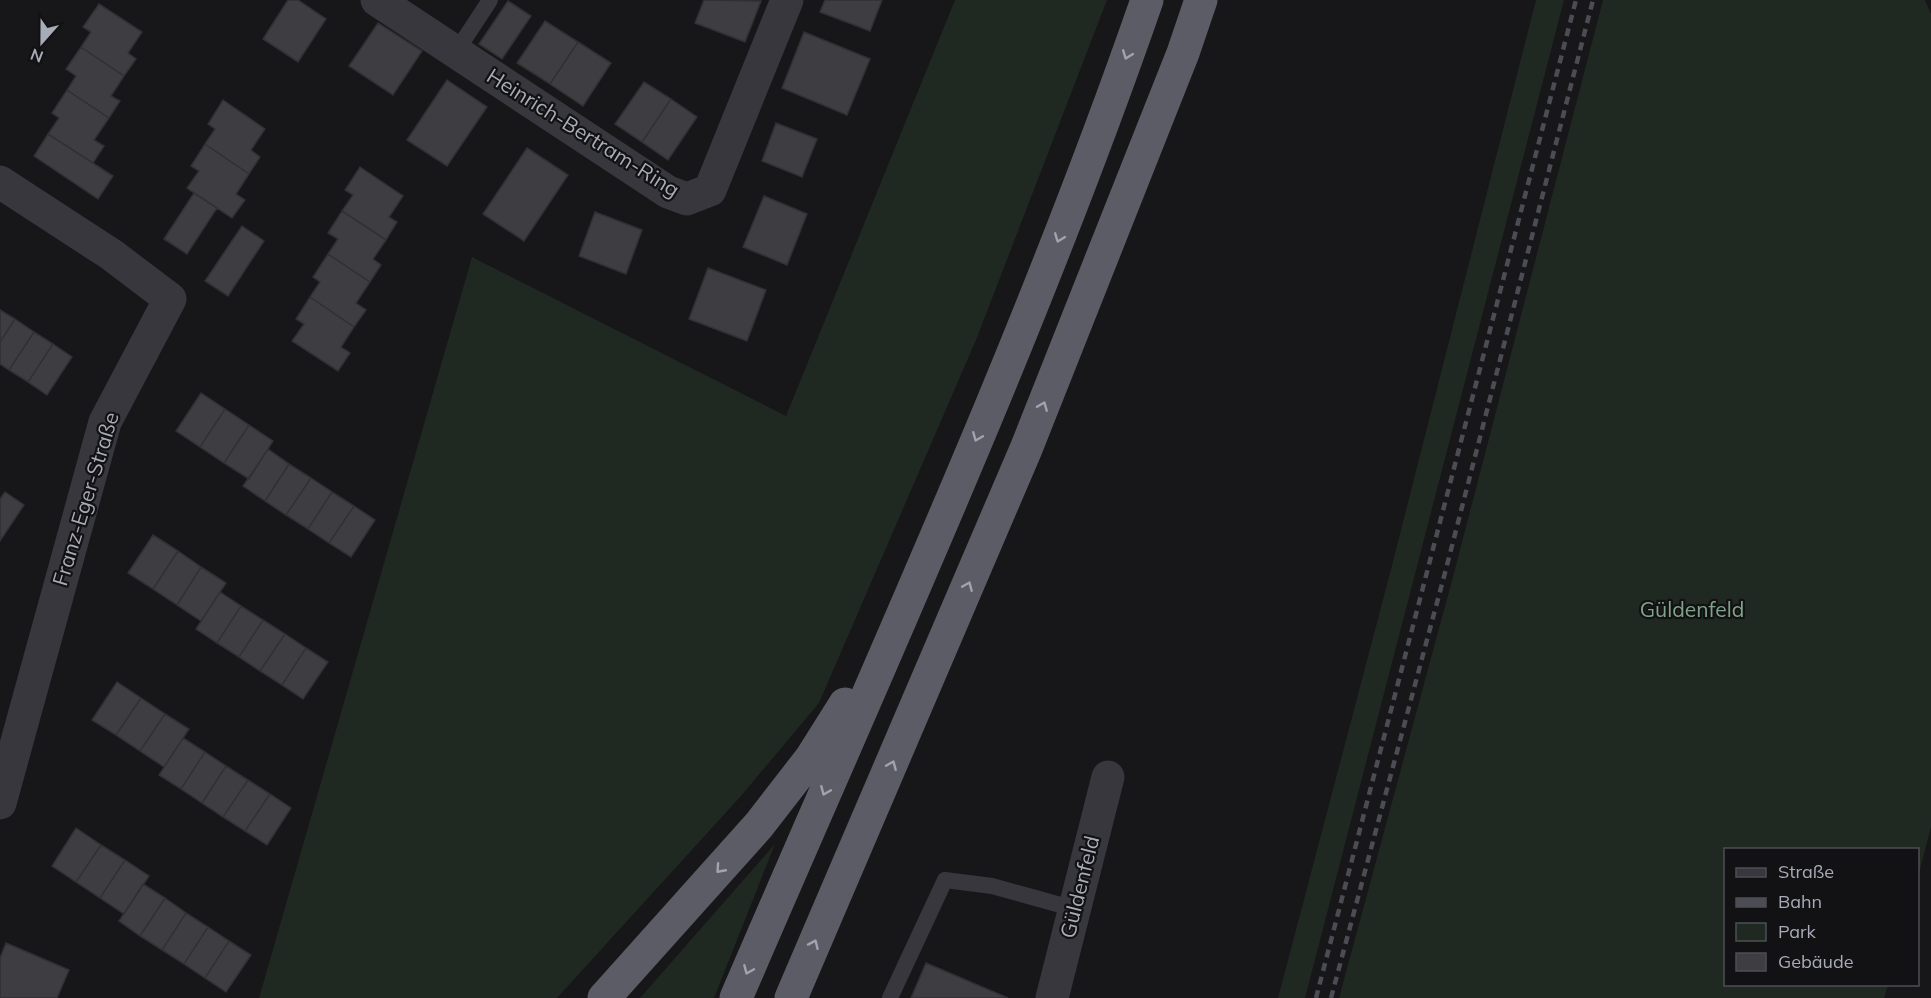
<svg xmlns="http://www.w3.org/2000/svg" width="1931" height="998" viewBox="0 0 1931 998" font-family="Mulish,sans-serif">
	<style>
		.green { fill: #202822 }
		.building { fill: #3e3e42; stroke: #313034; stroke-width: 1.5 }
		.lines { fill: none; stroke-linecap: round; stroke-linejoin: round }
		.service { stroke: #37373d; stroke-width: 16 }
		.minor { stroke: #37373d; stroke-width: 33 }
		.trunk { stroke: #5b5c65; stroke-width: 33 }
		.rail { stroke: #4c4d54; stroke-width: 4.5; stroke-dasharray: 8 6; stroke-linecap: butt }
		.oneway { stroke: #a0a3b0 }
		.labels { text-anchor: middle; stroke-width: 4.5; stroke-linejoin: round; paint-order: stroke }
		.street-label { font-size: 21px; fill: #a8abb8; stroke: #121113 }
		.park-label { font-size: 21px; fill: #7fa487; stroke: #121113 }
	</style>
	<rect width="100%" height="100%" fill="#171618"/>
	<path class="green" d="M955,0H1107L976,340L819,703L741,796L557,998H259L472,257L786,416Z
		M1536,0H1564L1305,998H1278L1389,577Z
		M1603,0H1925L1931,14V827L1918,877V850H1726V984L1888,985L1884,998H1339L1454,573Z
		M775,844L714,998H640Z"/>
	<path class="building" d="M288,0H298L326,19L298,62L263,39Z
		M704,0L761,1L745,42L695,23Z
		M825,0H882L870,31L820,12Z
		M508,1L531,16L502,59L479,44Z
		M99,4L142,32L128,53L136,59L124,76L81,47L91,32L83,27Z
		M545,21L578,42L550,84L517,63Z
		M378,23L422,51L393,95L349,66Z
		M804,32L870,59L847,115L782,88Z
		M578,42L611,63L583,106L550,84Z
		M81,47L124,76L111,96L120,101L109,118L67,90L76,76L66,69Z
		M447,80L487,107L447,166L407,140Z
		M644,82L671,99L642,142L615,124Z
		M67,90L109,118L94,140L104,146L93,163L48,134L59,118L52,113Z
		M671,99L697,117L668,160L642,142Z
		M223,100L265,129L251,150L260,157L249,174L205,144L215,129L208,124Z
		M776,123L817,139L802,177L762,161Z
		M48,134L113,176L98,199L34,156Z
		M205,144L249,174L236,194L245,200L232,218L187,188L199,171L191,166Z
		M527,148L568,175L524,241L483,214Z
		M360,167L403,196L389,217L397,222L386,240L342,211L353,195L345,190Z
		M194,193L217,208L187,254L164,239Z
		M764,196L807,214L787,265L743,247Z
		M342,211L386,240L373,259L381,265L370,282L328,254L338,239L328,233Z
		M595,212L642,230L626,274L579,256Z
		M242,226L264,241L228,296L205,281Z
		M328,254L370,282L356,303L366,310L354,327L310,297L320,282L313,277Z
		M708,268L766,290L747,341L689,319Z
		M310,297L354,327L341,347L350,353L338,371L292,341L304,324L296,319Z
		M0,310L15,319L0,342Z
		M15,319L34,332L9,370L0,364V342Z
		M34,332L53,344L28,382L9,370Z
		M53,344L72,357L47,395L28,382Z
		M201,393L225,409L200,447L176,431Z
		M225,409L249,425L224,463L200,447Z
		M249,425L273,441L249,479L224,463Z
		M268,449L289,464L265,501L243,486Z
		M289,464L311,478L286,515L265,501Z
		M311,478L332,492L308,529L286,515Z
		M5,492L24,505L0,541V499Z
		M332,492L354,506L329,543L308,529Z
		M354,506L375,520L351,557L329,543Z
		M153,535L178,551L153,589L128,573Z
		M178,551L201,567L177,605L153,589Z
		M201,567L226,583L201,621L177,605Z
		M220,592L241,606L217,643L196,629Z
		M241,606L263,620L239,657L217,643Z
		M263,620L285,634L260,671L239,657Z
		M285,634L306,648L282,685L260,671Z
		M306,648L328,662L303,699L282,685Z
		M117,682L141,698L116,735L92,720Z
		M141,698L165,714L140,751L116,735Z
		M165,714L189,729L164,767L140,751Z
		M183,738L205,752L181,789L159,775Z
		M205,752L226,766L202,803L181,789Z
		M226,766L248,780L223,817L202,803Z
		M248,780L270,794L245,831L223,817Z
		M270,794L291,808L267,845L245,831Z
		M76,828L101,845L76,882L52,866Z
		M101,845L125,860L100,898L76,882Z
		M125,860L149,876L124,914L100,898Z
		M143,884L165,898L140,936L119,921Z
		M165,898L186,913L162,950L140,936Z
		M186,913L208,927L184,964L162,950Z
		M208,927L229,941L205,978L184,964Z
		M229,941L251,955L226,992L205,978Z
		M6,943L69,970L57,998H0V958Z
		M926,963L1008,998H911Z"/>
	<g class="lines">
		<path class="service" d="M456,52L490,0
			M890,998L945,880L992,886L1075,909"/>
		<path class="minor" d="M377,0L668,192L687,199L710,190L787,0
			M0,182L112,255L170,299L105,422L0,803
			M1052,998L1108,777"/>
		<path class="trunk" d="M604,998L759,825L811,758L845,704
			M736,998C878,668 1029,340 1147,0
			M791,998L1026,449L1183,53L1201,0"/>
		<path class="rail" d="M1316,998L1576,0
			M1331,998L1446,569L1593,0"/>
	</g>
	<defs><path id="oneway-chevron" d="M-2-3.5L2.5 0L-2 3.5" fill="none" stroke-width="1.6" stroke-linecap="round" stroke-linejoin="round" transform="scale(1.5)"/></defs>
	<g class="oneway">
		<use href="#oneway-chevron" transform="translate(1127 55) rotate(111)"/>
		<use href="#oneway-chevron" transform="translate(1059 238) rotate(111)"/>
		<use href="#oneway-chevron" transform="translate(1043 406) rotate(-68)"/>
		<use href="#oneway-chevron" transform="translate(977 437) rotate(112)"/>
		<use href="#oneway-chevron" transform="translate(968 586) rotate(-67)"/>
		<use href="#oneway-chevron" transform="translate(892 765) rotate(-67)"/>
		<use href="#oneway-chevron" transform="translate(825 791) rotate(113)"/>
		<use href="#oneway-chevron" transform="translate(720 869) rotate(132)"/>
		<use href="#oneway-chevron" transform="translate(814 944) rotate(-66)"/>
		<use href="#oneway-chevron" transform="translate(748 970) rotate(113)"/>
	</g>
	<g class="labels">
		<g class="street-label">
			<text transform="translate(583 133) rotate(32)" y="7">Heinrich-Bertram-Ring</text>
			<text transform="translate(86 499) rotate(-73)" y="7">Franz-Eger-Straße</text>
			<text transform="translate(1080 887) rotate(-76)" y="7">Güldenfeld</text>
		</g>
		<g class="park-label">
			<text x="1692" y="617">Güldenfeld</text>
		</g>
	</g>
	<rect x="1724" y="848" width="195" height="138" fill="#121113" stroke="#4e4f55" stroke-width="1.5"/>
	<rect x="1736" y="868" width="30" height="9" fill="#37373d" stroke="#4e4f55" stroke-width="1.5"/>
	<text x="1778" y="878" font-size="18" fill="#a8abb8">Straße</text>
	<rect x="1736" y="898" width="30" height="9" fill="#4c4d54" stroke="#4e4f55" stroke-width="1.5"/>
	<text x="1778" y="908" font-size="18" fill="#a8abb8">Bahn</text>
	<rect x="1736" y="923" width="30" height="18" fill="#202822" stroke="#4e4f55" stroke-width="1.5"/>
	<text x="1778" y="938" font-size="18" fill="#a8abb8">Park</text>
	<rect x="1736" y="953" width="30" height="18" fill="#3e3e42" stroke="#4e4f55" stroke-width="1.5"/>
	<text x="1778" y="968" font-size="18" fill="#a8abb8">Gebäude</text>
	<g transform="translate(42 42) rotate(201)" stroke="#121113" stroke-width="4.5" paint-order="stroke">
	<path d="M0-4.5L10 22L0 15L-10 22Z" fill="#a8abb8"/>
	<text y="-9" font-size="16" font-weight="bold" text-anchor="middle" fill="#a8abb8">N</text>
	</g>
</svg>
